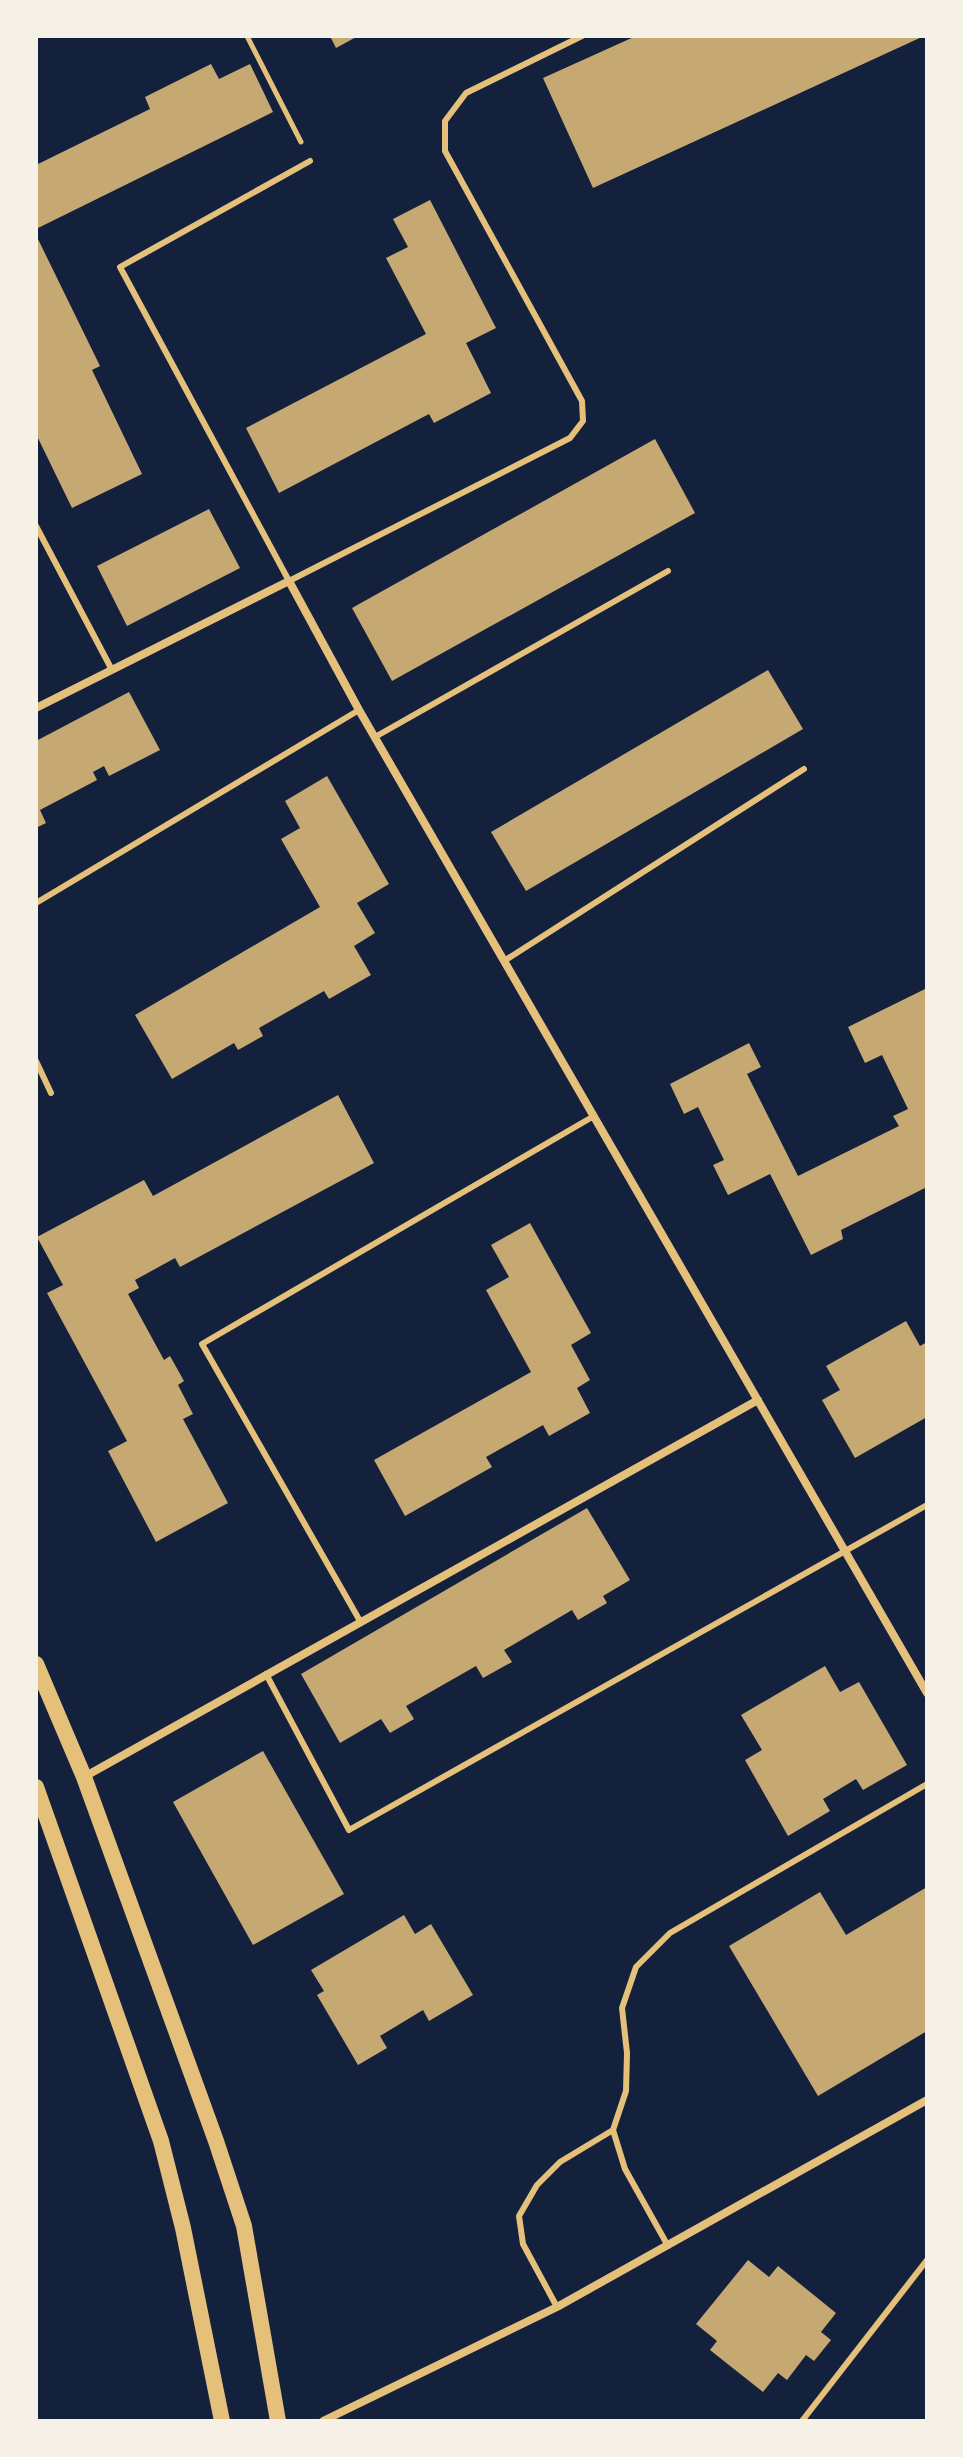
<svg xmlns="http://www.w3.org/2000/svg" width="963" height="2457" viewBox="0 0 963 2457" font-family="Helvetica,sans-serif">
	<style>
		.building { fill: #c6a872 }
		.lines { fill: none; stroke-linecap: round; stroke-linejoin: round }
		.path { stroke: #e5c07b; stroke-width: 5 }
		.service { stroke: #e5c07b; stroke-width: 6 }
		.minor { stroke: #e5c07b; stroke-width: 8 }
		.secondary { stroke: #e5c07b; stroke-width: 16 }
	</style>
	<rect width="100%" height="100%" fill="#14213d"/>
	<path class="building" d="M330,36H358L336,48Z
		M636,36H924L593,188L543,78Z
		M211,64L219,79L250,64L273,112L36,229V165L150,109L145,97Z
		M430,200L496,328L466,343L491,393L434,423L429,414L279,493L246,428L426,334L386,258L408,247L393,219Z
		M36,235L100,366L92,370L142,474L72,508L36,434Z
		M655,439L695,513L392,681L352,608Z
		M209,509L240,568L127,626L97,566Z
		M768,670L803,729L526,891L491,832Z
		M129,692L160,750L109,776L104,766L93,772L97,780L40,810L46,823L36,828V741Z
		M327,776L389,884L357,903L375,933L354,946L371,975L329,999L324,991L259,1028L263,1036L238,1050L234,1043L172,1079L135,1015L320,907L281,839L300,828L285,801Z
		M925,989L927,994V1187L841,1230L843,1239L811,1255L770,1174L728,1195L713,1165L724,1160L698,1107L684,1114L670,1084L749,1043L761,1067L747,1074L798,1176L899,1126L893,1116L908,1109L882,1055L865,1063L848,1027Z
		M338,1095L374,1163L180,1267L175,1258L135,1280L139,1288L128,1294L164,1360L170,1356L184,1381L178,1385L193,1414L183,1419L228,1503L156,1542L108,1451L127,1441L47,1293L63,1285L37,1237L144,1180L153,1196Z
		M530,1223L591,1333L571,1345L590,1380L577,1388L590,1413L549,1436L543,1425L486,1457L492,1467L405,1516L374,1460L531,1372L486,1290L509,1277L491,1245Z
		M906,1321L920,1346L927,1342V1417L855,1458L822,1400L840,1390L826,1366Z
		M587,1508L630,1580L603,1596L607,1603L578,1620L572,1610L504,1650L512,1662L483,1678L476,1666L406,1706L414,1719L390,1733L381,1719L340,1743L301,1674Z
		M825,1666L840,1692L859,1682L907,1765L863,1790L856,1779L823,1799L830,1811L788,1836L745,1760L762,1750L741,1715Z
		M263,1751L344,1894L253,1945L173,1802Z
		M927,1887V2031L818,2096L729,1946L820,1892L846,1935Z
		M404,1915L415,1934L431,1924L473,1995L429,2021L423,2010L380,2036L387,2048L358,2065L317,1995L324,1991L311,1970Z
		M748,2260L769,2277L778,2266L836,2313L821,2332L831,2340L814,2361L806,2355L787,2380L778,2373L763,2392L710,2350L717,2341L696,2324Z"/>
	<g class="lines">
		<path class="path" d="M247,36L301,142"/>
		<path class="service" d="M310,161L120,267L289,581L570,438L583,421L582,401L445,151V121L466,93L582,36
			M36,526L112,670
			M375,737L668,571
			M36,903L359,710
			M504,961L804,769
			M36,1061L51,1093
			M360,1621L202,1344L594,1116
			M266,1674L349,1830L927,1505
			M668,2246L625,2169L613,2130L626,2091L627,2053L622,2008L636,1967L670,1933L927,1784
			M557,2307L523,2244L519,2216L537,2185L560,2162L613,2130
			M802,2421L927,2260"/>
		<path class="minor" d="M36,708L289,581L359,710L927,1693
			M84,1777L758,1400
			M323,2421L557,2307L927,2100"/>
		<path class="secondary" d="M36,1664L84,1777L216,2141L244,2226L278,2421
			M36,1787L161,2141L183,2228L222,2421"/>
	</g>
	<rect width="963" height="2457" fill="none" stroke="#f6f1e7" stroke-width="76"/>
</svg>
